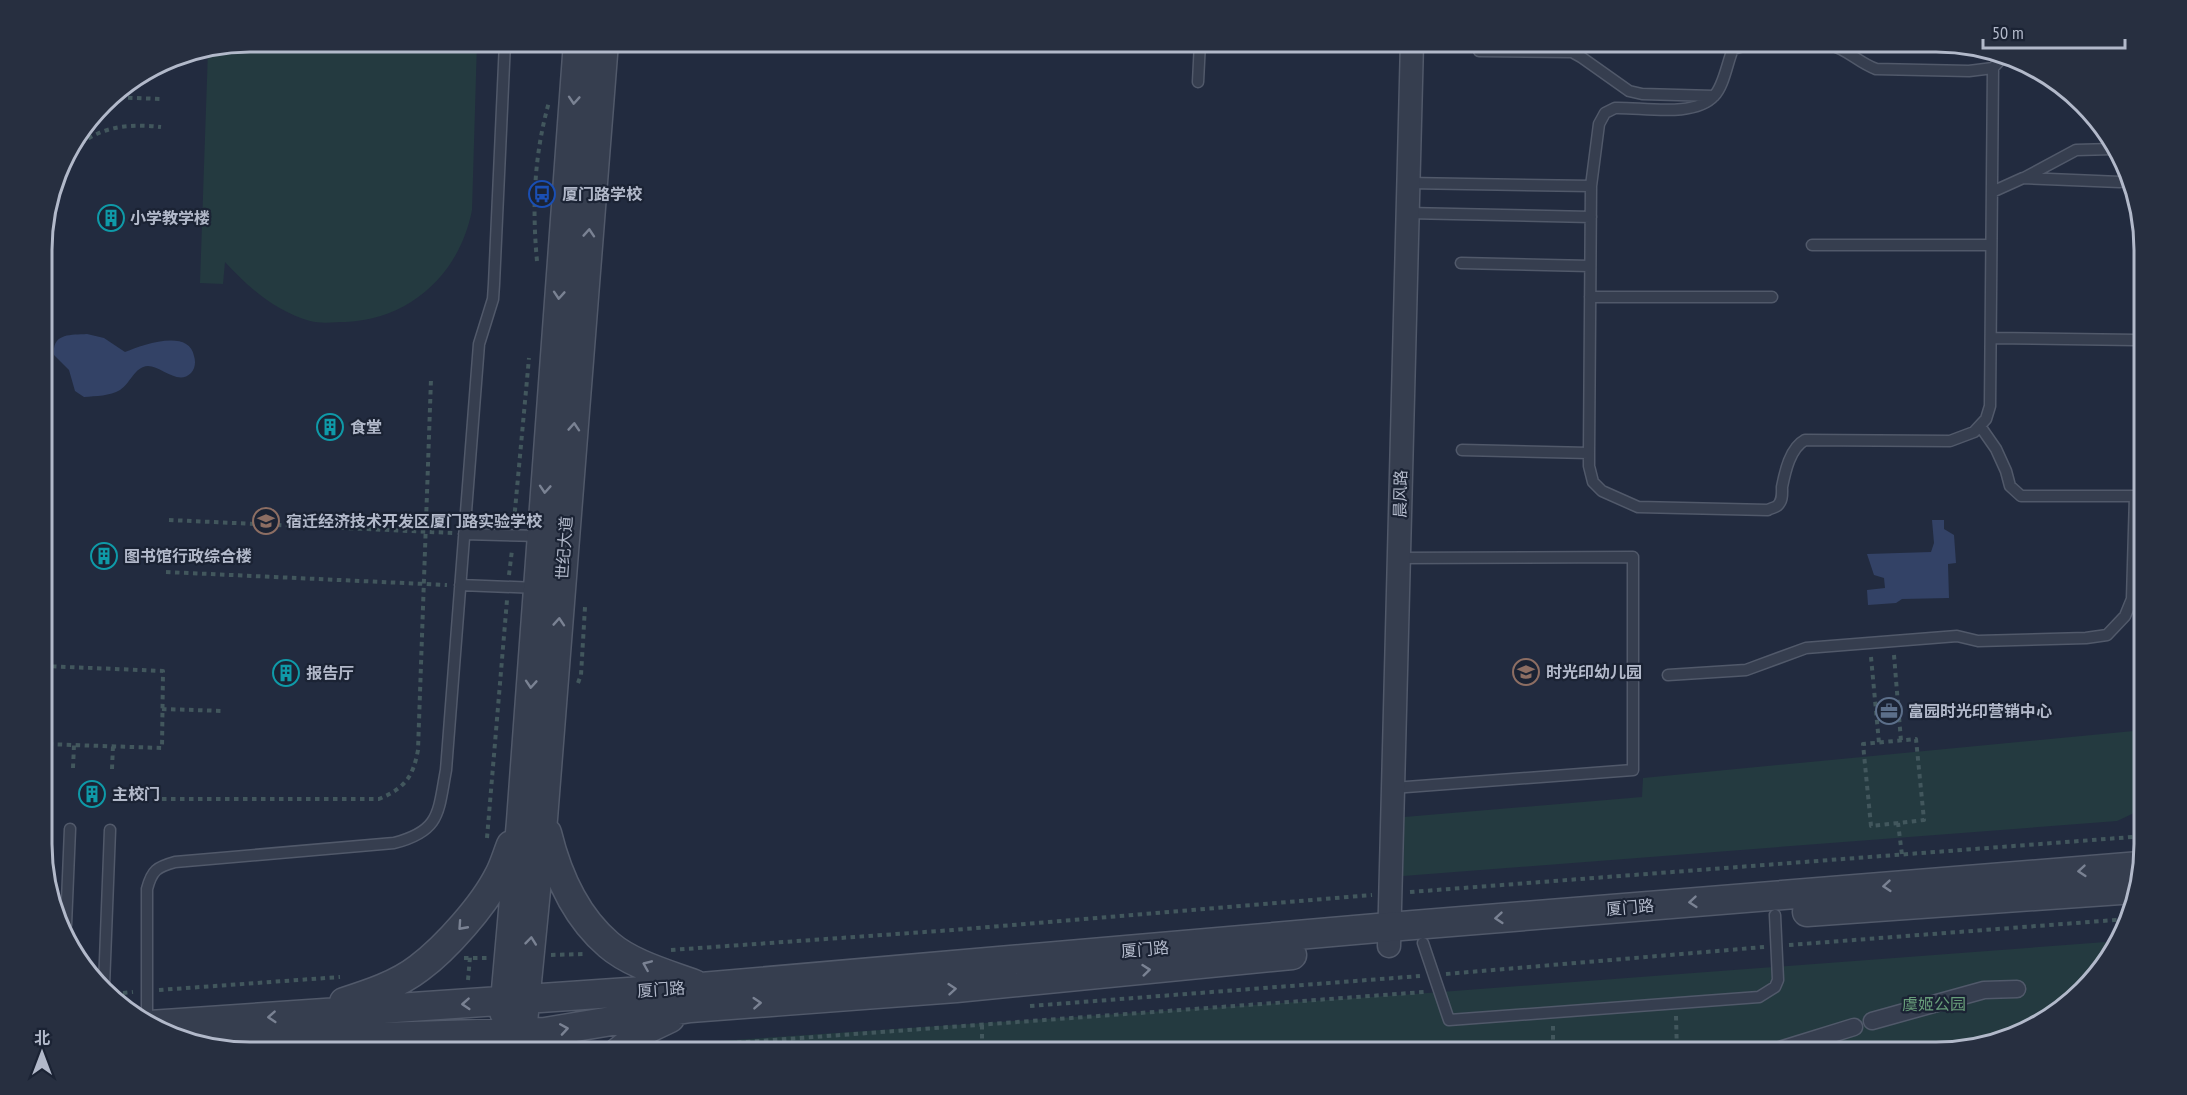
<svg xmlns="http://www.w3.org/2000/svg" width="2187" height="1095" viewBox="0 0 2187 1095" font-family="'PT Sans Narrow','Noto Sans SC',sans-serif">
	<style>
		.green { fill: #243a40 }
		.water { fill: #334266 }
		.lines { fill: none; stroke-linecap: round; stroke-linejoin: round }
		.service-casing { stroke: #51596a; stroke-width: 13 }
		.pedestrian-casing { stroke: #51596a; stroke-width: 19 }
		.minor-casing { stroke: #51596a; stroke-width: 25 }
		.tertiary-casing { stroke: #51596a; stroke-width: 31 }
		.path { stroke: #42575d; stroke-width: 4; stroke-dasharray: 4.5 4.5; stroke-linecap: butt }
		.service { stroke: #363e4f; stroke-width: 10 }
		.pedestrian { stroke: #363e4f; stroke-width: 16 }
		.minor { stroke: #363e4f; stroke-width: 22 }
		.tertiary { stroke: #363e4f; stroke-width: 28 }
		.oneway { stroke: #7a8293 }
		.labels { text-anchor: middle; stroke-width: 4.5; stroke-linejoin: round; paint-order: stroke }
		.poi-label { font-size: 16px; font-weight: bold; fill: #b2b9ca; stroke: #1b2334; text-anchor: start }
		.street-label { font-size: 16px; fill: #b2b9ca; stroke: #1b2334 }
		.park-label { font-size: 16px; fill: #689d7a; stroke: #1b2334 }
		.rim { fill: none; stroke: #b2b9ca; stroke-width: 3 }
	</style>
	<rect width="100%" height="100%" fill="#222b3f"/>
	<path class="green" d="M251,42H477L472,210C460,273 411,319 346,322C335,322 321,324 310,321C275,311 248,287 225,262L223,284L200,283L208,50Z
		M2144,730L2142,802L2132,814L2117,821L1403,876L1404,817L1642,797L1643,778Z
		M2119,941L2053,1018L1950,1053H634L644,1046L1401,995Z"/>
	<path class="water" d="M87,334L104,338L125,352C142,345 189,328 194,356C196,362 195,369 191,373C178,386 161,366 148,366C134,367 131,383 120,390C110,396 96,396 84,397L75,391L69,370L54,355C52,333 70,335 87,334Z
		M1932,520H1944V529L1954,535L1956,563L1948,564L1949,598L1902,599L1896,603L1868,605L1867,590L1885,588L1884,578L1874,575L1867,554L1931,552L1934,543Z"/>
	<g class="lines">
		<defs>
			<path id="service" d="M1479,51L1572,52L1581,57L1629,91L1642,94L1714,96
				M1993,68L1990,406L1986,419L1974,432L1950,441L1805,440C1790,448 1785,472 1782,487C1782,494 1783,501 1777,506C1776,507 1769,509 1768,510L1638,507L1602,491L1593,482L1589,466V453L1591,186L1599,124L1605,113L1615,108C1642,107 1694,118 1714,96C1724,86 1727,63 1733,49L1747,45H1830C1847,49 1859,63 1876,69L1969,71L1993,68L2003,57
				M1198,82L1200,42
				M2024,178L2076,150L2113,149
				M1408,183L1591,186
				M1992,192L2023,178L2120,182
				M1407,213L1591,217
				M1812,245H1991
				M1461,263L1590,266
				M1590,297H1772
				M1991,338L2136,340
				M1462,450L1589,453
				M464,534L542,536
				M460,585L538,588
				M1668,675L1746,670L1806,648L1957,636L1978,641L2086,638L2107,635L2125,616L2132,599L2135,496H2021L2010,486L2006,471L1996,449L1980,426
				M1393,788L1633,770V557L1398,558
				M66,925L70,829
				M1423,943L1449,1020L1759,997L1775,987L1778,980L1775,915
				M104,986L110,830
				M147,1022V889C152,870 157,867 175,862L394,843C441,831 438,812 446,770L479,344L493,299L494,284L505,42"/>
			<path id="pedestrian" d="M1872,1021L1984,990L2017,989
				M1770,1053L1854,1027"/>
			<path id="minor" d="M1389,946L1412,42"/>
			<path id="tertiary" d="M547,833C557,874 576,917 609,945C631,964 667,974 694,984
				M1807,912L2135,889
				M344,1002C369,994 397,985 419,968C446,948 484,905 499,875C504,866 507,855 511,845
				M504,1012L521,821L578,42
				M150,1025L701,987L1389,927L2140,866
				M212,1044L283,1040L545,1032L690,1008L956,988L1292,955
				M520,1053L543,819L604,42
				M617,1053L647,1029L670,1018"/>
		</defs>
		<use href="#service" class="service-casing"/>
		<use href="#pedestrian" class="pedestrian-casing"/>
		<use href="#minor" class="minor-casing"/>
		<use href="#tertiary" class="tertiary-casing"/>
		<path class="path" d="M110,97L161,99
			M84,131L86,140
			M62,163C70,156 78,146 86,140C108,125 136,124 161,127
			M537,261C532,208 534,155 549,102
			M169,520L453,533
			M514,521L529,358
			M166,572L447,585
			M509,575L512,550
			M1894,655L1901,741
			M1871,657L1879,743
			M43,666L163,671L162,748L44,744
			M578,683L581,675L585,607
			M162,709L224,711
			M73,768L74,745
			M112,769L113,746
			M144,799H379C405,788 413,777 418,750L431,379
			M1898,823L1871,826L1863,744L1916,739L1924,820L1898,823L1902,855
			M487,838L507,600
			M1410,892L2145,836
			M1789,945L2128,919
			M671,950L953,930L1372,895
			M551,955L586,954
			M464,958H487
			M1446,974L1764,947
			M468,980L470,957
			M159,990L340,977
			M114,994L133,992
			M1030,1006L1420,976
			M1676,1016L1677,1053
			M982,1025V1053
			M1553,1026V1053
			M719,1044L1424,992"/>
		<use href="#service" class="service"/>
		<use href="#pedestrian" class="pedestrian"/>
		<use href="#minor" class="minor"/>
		<use href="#tertiary" class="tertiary"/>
	</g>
	<defs><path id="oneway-chevron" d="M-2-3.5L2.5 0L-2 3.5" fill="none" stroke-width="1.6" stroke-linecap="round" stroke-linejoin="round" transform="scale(1.5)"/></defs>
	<g class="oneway">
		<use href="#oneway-chevron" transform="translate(574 100) rotate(94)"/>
		<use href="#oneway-chevron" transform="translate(589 233) rotate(-86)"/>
		<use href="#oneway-chevron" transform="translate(559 295) rotate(94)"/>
		<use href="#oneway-chevron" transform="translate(574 427) rotate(-86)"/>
		<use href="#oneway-chevron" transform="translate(545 489) rotate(94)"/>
		<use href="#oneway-chevron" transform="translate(559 622) rotate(-86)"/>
		<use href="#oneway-chevron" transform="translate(531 684) rotate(94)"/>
		<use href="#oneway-chevron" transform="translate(2082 871) rotate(175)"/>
		<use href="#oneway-chevron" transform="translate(1887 886) rotate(175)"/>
		<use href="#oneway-chevron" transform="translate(1693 902) rotate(175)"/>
		<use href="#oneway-chevron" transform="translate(1499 918) rotate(175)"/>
		<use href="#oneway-chevron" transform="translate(462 926) rotate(132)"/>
		<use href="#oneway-chevron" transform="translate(531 941) rotate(-84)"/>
		<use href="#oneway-chevron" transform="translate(647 965) rotate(-157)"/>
		<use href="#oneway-chevron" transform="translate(1146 970) rotate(-6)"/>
		<use href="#oneway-chevron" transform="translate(952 989) rotate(-5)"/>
		<use href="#oneway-chevron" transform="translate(757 1003) rotate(-4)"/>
		<use href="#oneway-chevron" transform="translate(466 1004) rotate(176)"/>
		<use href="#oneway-chevron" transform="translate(272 1017) rotate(176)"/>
		<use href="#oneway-chevron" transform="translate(564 1029) rotate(-9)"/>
	</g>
	<defs>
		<symbol id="bus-ring" viewBox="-11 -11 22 22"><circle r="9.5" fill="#1b2334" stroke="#1a4fb4" stroke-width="1.5"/><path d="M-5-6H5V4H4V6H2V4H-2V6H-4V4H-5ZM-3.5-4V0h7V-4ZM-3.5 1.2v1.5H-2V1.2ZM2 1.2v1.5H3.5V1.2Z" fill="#1a4fb4"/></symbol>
		<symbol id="building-ring" viewBox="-11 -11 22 22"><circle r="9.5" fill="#1b2334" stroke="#0f9aa8" stroke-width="1.5"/><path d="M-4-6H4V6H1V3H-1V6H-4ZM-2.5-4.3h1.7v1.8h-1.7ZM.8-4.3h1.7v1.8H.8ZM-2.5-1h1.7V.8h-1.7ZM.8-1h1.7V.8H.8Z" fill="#0f9aa8"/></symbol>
		<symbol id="school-ring" viewBox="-11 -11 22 22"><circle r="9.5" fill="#1b2334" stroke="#8d6e63" stroke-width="1.5"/><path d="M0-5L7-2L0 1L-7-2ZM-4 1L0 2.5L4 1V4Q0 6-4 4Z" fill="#8d6e63"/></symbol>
		<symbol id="office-ring" viewBox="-11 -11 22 22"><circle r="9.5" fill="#1b2334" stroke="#5c6f8a" stroke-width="1.5"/><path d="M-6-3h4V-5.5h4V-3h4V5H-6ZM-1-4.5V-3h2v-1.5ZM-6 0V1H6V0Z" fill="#5c6f8a"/></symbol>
	</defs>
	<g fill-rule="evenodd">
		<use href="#bus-ring" x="527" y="179" width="30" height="30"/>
		<use href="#building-ring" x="96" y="203" width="30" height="30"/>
		<use href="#building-ring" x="315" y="412" width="30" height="30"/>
		<use href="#school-ring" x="251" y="506" width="30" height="30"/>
		<use href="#building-ring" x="89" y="541" width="30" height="30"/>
		<use href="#school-ring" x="1511" y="657" width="30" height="30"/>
		<use href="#building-ring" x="271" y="658" width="30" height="30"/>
		<use href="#office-ring" x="1874" y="696" width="30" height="30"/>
		<use href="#building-ring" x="77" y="779" width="30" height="30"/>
	</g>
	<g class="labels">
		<g class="poi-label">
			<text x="562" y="200">厦门路学校</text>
			<text x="130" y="224">小学教学楼</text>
			<text x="350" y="433">食堂</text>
			<text x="286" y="527">宿迁经济技术开发区厦门路实验学校</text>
			<text x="124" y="562">图书馆行政综合楼</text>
			<text x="1546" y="678">时光印幼儿园</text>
			<text x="306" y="679">报告厅</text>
			<text x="1908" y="717">富园时光印营销中心</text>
			<text x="112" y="800">主校门</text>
		</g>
		<g class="street-label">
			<text transform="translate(1400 494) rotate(-89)" y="6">晨风路</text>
			<text transform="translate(564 548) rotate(-86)" y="6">世纪大道</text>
			<text transform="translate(1630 907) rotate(-5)" y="6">厦门路</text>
			<text transform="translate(1145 949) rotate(-5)" y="6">厦门路</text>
			<text transform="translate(661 989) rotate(-4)" y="6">厦门路</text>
		</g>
		<g class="park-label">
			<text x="1934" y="1010">虞姬公园</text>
		</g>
	</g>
	<path d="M0 0H2187V1095H0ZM250 52H1936A198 198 0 0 1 2134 250V844A198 198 0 0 1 1936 1042H250A198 198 0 0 1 52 844V250A198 198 0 0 1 250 52Z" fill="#272f40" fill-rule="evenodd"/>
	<path class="rim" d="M250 52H1936A198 198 0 0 1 2134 250V844A198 198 0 0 1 1936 1042H250A198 198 0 0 1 52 844V250A198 198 0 0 1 250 52Z"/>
	<g transform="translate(42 1053)" stroke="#1b2334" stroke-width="4.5" paint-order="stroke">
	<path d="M0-4.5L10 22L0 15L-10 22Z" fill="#b2b9ca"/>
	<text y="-9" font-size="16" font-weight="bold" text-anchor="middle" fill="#b2b9ca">北</text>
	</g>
	<path d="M1983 39v9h142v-9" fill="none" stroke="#b2b9ca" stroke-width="3"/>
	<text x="1992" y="39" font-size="18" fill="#b2b9ca" stroke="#1b2334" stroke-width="4.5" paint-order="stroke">50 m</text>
</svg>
